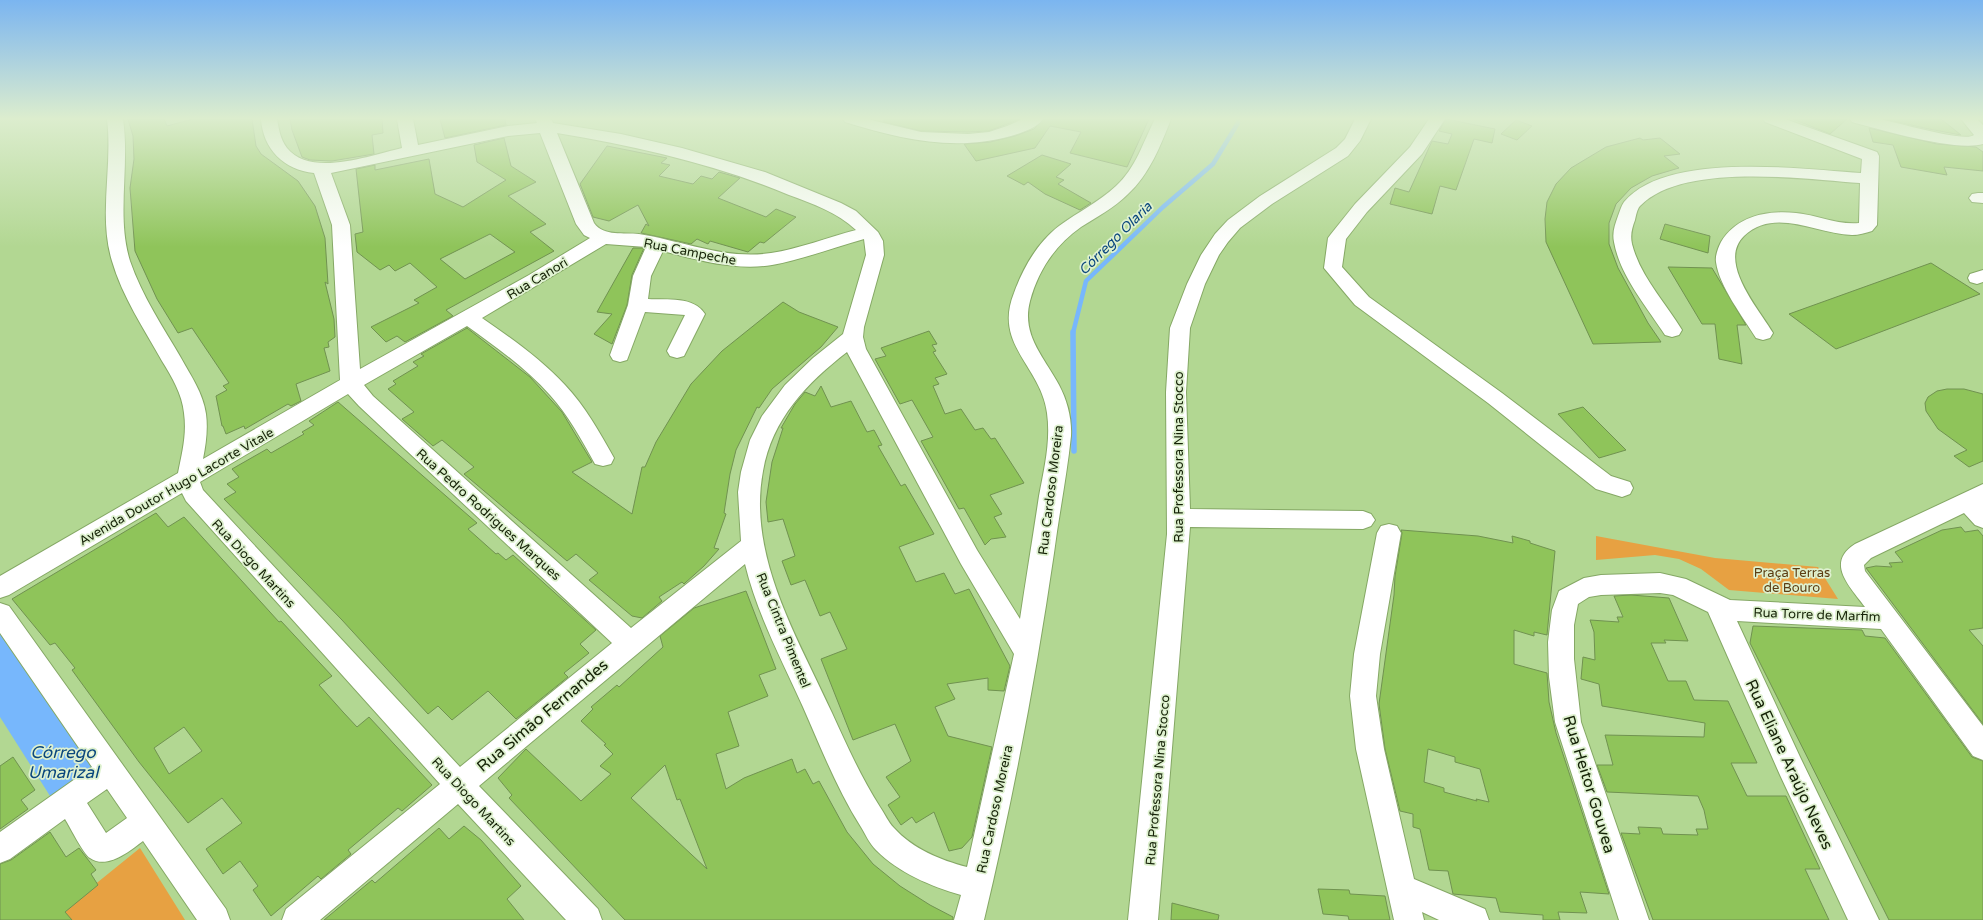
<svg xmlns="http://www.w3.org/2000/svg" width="1983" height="920" viewBox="0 0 1983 920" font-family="'Varela Round',sans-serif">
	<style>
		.green { fill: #e7a142 }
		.water { fill: #77b7fc }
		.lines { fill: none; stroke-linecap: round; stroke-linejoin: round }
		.stream-far1 { stroke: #77b7fc; stroke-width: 4.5 }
		.stream { stroke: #77b7fc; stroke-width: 5.5 }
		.building { fill: #8fc45a; stroke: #709250; fill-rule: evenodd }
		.minor-casing { stroke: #85a865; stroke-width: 2 }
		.minor { fill: #fff; fill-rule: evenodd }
		.labels { text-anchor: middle; stroke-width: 3.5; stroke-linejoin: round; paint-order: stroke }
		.street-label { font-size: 13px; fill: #152207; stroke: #def1cf }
		.park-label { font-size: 13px; fill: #5c3d12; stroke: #def1cf }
		.water-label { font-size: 14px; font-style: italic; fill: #0b477d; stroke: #def1cf }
		.near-street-label { font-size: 16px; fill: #152207; stroke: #def1cf }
		.near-water-label { font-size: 17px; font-style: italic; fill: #0b477d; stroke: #def1cf }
	</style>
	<rect width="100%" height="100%" fill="#b2d792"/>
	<path class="green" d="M1596,536L1715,558L1818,567L1838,599L1729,590L1701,569L1679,559L1655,555L1596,560Z
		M140,848L185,920H51Z"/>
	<path class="water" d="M0,620L105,771L57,807L0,717Z"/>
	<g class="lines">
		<path class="stream-far1" d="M1073,333L1086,281L1163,207L1213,164L1238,123V119"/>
		<path class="stream" d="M1073,332L1074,451"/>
	</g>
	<path class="building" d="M128,119H164L167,126L193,119H252L256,146L261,154L298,181L315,206L325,238L328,284L325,282L334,319L335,337L328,342L329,347L324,348L330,371L296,384L301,401L291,406L288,404L245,429L244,426L226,434L223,426H222L216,396L227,390L223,386L229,383L192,328L178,333L157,299L135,251L130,188L134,159L133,136Z
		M290,119H382L383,133L372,135L374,154L332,161L310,160L302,157L292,130Z
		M440,119H505L506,125L445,138Z
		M884,119H1020L989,131L968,132L921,131L884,122Z
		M1044,119H1149L1127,167L1070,153L1081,132L1050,126L1035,148L976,161L964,144L990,142L1015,136L1034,129Z
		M1446,119L1495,129L1492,143L1474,139L1456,190L1440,186L1432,214L1390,204L1395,188L1409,192L1432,141L1448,144L1452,134L1439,131Z
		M1793,119H1847L1830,134Z
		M1884,119H1941L1961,135L1929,129Z
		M1516,120L1532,126L1517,140L1501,134Z
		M1869,128L1937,144L1976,147L1983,152V171L1944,167L1947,175L1901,167L1893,145L1873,142Z
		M504,138L511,166L536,182L508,196L546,224L530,232L554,251L446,310L453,316L405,342L397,336L386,342L371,327L419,303L414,300L437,287L410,263L395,271L389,265L380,270L357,252L355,234L363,232L356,169L375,165V170L429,159L435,194L463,207L506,180L477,162L474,145ZM490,234L515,252L465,279L440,259Z
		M1640,138L1643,140L1660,138L1680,154L1664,156L1679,168L1652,176L1631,188L1616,204L1609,223V244L1618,268L1648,323L1661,342L1593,344L1546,242L1545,219L1547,202L1556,184L1571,168L1606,147Z
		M607,146L667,158L661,163L670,165L659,176L693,184L701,176L712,179L719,172L740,178L718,198L766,217L776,209L796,217L764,243L760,242L748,252L710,241L708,244L697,239L691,244L641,233L646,224L649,226L638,205L609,221L593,217L580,184Z
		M1042,155L1071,164L1056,177L1064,180L1058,184L1091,203L1080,210L1045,194L1028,182L1024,185L1007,176Z
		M1665,224L1710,236L1708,253L1660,239Z
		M633,248H644L632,275L627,305L612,344L594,334L612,314L597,312Z
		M1931,263L1980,294L1836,349L1789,314Z
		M1668,267L1712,268L1746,325H1737L1742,364L1719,359L1715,324H1702Z
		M783,302L799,312L838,327L821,347L772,389L759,408L757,407L736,450L730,474L724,513L726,514L714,548L719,549L704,566L685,583L684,584L682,582L659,597L662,601L642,618L632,616L589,580L598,573L576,554L567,561L464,474L474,467L442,440L433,446L402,419L414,412L388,389L396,384L393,381L418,366L413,362L424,356L421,354L467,328L530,377L562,412L592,462L572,472L632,514L642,467H645L656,442L691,384L722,351Z
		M929,331L937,344L932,345L936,351L933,352L947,374L935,378L939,384L933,386L945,414L961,409L975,430L983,428L991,439L995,438L1024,483L990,495L1002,514L994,517L1006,537L991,539L985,545L964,508L959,509L921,441L933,437L912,400L900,404L875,359L886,356L881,348Z
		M821,386L831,407L851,401L867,432L874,430L882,445L878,446L901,486L905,484L934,534L899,547L916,582L944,573L955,594L969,589L1010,666L1004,691L988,690V678L947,684L955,699L935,707L948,736L992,747L972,837L962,848L949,851L934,812L916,823L912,817L901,825L888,805L900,797L886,777L911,761L895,724L853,740L821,659L847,649L830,612L820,616L805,580L791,585L782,561L795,556L783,519L768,522L766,502L772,462L783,428H781L795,404L805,392L815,396Z
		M1947,389H1964L1983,394V461L1969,467L1954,456L1967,450L1938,429L1926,411L1925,403L1928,397L1937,391Z
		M338,402L477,523L468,529L496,554L498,553L506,560L513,555L596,630L580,644L589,653L564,673L568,677L516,719L488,691L452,720L438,706L428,714L342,620L224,499L236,492L227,484L239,477L232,469L267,449L271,453L304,434L302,432L314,425L309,421Z
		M1583,407L1626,450L1599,458L1558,414Z
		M156,513L168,527L184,517L279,622L281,621L332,676L319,685L343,712L357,727L369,717L432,785L402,811L398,808L348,850L351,854L321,879L318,876L271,916L253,890L258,886L240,861L223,874L206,849L242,823L222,798L188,823L139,762L72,670L75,668L55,643L50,645L12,599ZM184,727L202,751L169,774L154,748Z
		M1961,527L1965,532L1978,530L1983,536V628L1969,630L1983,646V724L1866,568L1876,566L1892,567L1889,563L1903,562L1895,552L1942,530Z
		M1401,530L1478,536L1513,543L1512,536L1530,541V543L1555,551L1547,635L1534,632V636L1514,630V664L1547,673L1549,702L1556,733L1609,894L1580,892L1587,913L1558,912L1560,920H1543V915L1500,912L1496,898L1453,894L1448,871L1429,870L1420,829L1413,827V814L1400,811L1385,749L1379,704L1394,595L1395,576L1402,533ZM1428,749L1455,757V762L1480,769L1489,802L1476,799L1477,801L1444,792V788L1424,782Z
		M746,591L776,669L759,675L768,696L728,712L739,746L716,754L726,789L744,778L792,759L797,773L805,769L813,784L819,781L847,832L873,864L900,886L930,905L953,917V920H625L509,798L512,795L498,778L526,749L581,801L611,774L600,766L613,754L604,745L606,744L581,721L593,709L591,707L617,685L619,687L663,647L660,636L694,608ZM665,765L677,800L680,799L707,869L631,798Z
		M1631,595L1669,598L1688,641L1664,640L1666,643H1651L1668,681H1686L1694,700L1728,701L1757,763H1731L1747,796H1786L1820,869H1805L1829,920H1653L1621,833L1640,834L1638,827L1661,828L1663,834L1698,835L1696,829H1708L1704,810L1698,796L1607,792L1597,765H1613L1605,735L1704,737L1705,723L1602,706L1599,684L1581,679L1583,657L1595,660L1594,632L1590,620L1619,622L1617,617H1623L1614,596Z
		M1753,626L1862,630L1865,636L1885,638L1972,757L1983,761V920H1889L1750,643Z
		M13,757L35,790L21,800L28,809L0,829V766Z
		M464,826L481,840L521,886L507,899L524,920H324L372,880L375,883L439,828L449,839Z
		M50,832L66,857L79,848L96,870L91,874L98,885L65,912L72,920H0V864L11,860Z
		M1318,889L1349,890L1350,894L1385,896L1390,920H1349L1348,916L1323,914Z
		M1172,903L1219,915L1218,920H1171Z"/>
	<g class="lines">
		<defs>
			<path id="minor" d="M107,119H123C130,166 116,216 130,261C142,296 163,327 181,358C191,376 203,393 206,414C208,429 206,444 203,459L340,380L332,225L314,173C284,170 263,149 261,119H277C279,129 280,139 287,148C311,178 371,155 402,148L397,119H413L418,145L508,126L537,123L535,119H551L553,123L621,134L682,148L765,172L841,203L856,211L878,232L883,241L884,255L864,327L863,337L866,349L977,550L1020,619C1026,578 1033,537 1039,496C1044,469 1051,441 1047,413C1041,366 993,345 1014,293C1023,268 1038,242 1059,226C1078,212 1099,202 1116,186C1136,168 1143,142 1155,119H1171C1161,145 1149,175 1128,194C1114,208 1097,217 1081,227C1055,245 1038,271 1030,301C1021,335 1044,357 1059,385C1067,400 1072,419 1071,436C1067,475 1059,514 1054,553C1036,676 1013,799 984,920H954L961,895C930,886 899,873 876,850C869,843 866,835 861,827C837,789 821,748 803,707C782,660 757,614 745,564L479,786L598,909L602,920H566L458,804L320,920H282L286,909L440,784L186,501L182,493L9,595L0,598V576L178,473C182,453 187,434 184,413C182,394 172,377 162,361C144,329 122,296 112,261C98,215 113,166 107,119ZM540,133L576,224L584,235L590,238L529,275L360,369L350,225L331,173L508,136ZM557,133C636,146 715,164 789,195C813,204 837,212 856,230C829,237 798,249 771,253C726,260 683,241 639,234C624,232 604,237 594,223ZM864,239L866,255L843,334L813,358L785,385L762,416L750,440L741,472L738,492L741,541L631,628L373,396L364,385L467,326C496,347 526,368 550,395C568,415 582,440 595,464L603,466L611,464L614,458C600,433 585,406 565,385C541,359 511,338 482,318L606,244L646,247L633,276L628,305L610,355L613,360L620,362L627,360L645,312L685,315L667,351L670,356L677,358L684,356L705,314C694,296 667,300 648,299L651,276L663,251C698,260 735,271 772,265C801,260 835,247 864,239ZM847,352L961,564L1014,654L967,867C940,860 913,849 894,828C888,822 885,814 880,807C861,777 847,746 832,713C798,638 747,556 763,471C772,419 807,383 847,352ZM348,394L359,406L612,643L460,767L203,490L200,482Z
				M843,119H867L921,132L968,134L989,132L1007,126L1023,119H1043C1037,128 1021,133 1011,136C954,152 900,139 845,122Z
				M1355,119H1371L1360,141L1348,156L1272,204L1240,228L1228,242L1219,255L1205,284L1190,328L1186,392L1190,509L1363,511L1371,514L1375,520L1371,526L1363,529L1190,527L1158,920H1128L1167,534L1166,392L1170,328L1187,284L1201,255L1215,234L1228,220L1260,196L1336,148L1345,139Z
				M1429,119H1445L1422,154L1367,212L1346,239L1342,267L1369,297L1502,393L1611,476L1630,482L1633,488L1630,494L1622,497L1596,489L1488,403L1355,305L1324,268L1328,238L1331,234L1355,204L1410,147Z
				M1763,119H1785L1877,152L1879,156L1877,225L1872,231C1865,233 1859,235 1852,235C1816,234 1775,207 1744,236C1717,262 1759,309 1773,333L1770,338L1763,340L1756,338C1743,317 1719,286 1716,262C1715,256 1718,248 1721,242C1737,216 1767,210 1796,213C1817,215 1837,225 1859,223L1860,183C1804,179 1682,162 1640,206C1637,209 1636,216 1635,220C1632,228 1630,235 1632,244C1640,276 1665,302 1682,330L1679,335L1672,337L1665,335C1647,307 1620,276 1614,242C1612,232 1615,225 1618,216C1620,211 1621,206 1624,202C1666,151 1801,169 1861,173L1862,159L1765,122Z
				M1850,119C1858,118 1869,118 1878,119C1893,121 1965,143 1974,135L1961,119H1977L1983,125V144C1956,152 1882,130 1852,122Z
				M1978,193H1983V203L1972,202L1969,198L1972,194Z
				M1983,270V282L1977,284L1970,282L1968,278L1970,274Z
				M1983,484V528L1975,525L1964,513L1871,558L1864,565L1865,571L1983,726V760L1973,756L1881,629L1737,621L1800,757L1879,920H1848L1780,775L1708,612L1673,595L1660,593L1601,595L1589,597L1578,604L1574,625V659L1581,722L1649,920H1619L1555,722L1549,677L1548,642L1552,610L1559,591L1584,578L1601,575L1660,573L1686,579L1730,600L1865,607C1850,587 1825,563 1855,544Z
				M1389,524L1397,526L1401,533L1380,654L1376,696L1384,749L1414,879L1485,909L1489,920H1439L1422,912L1424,920H1394L1356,749L1350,696L1354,654L1377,533L1381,526Z
				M0,603L9,606L226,909L230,920H197L143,841C130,851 107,870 90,858C84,855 70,827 65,819L10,859L0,863V832L92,767L0,633ZM107,789L127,818L106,833L87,803Z"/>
		</defs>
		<use href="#minor" class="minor-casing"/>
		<use href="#minor" class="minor"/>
	</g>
	<linearGradient id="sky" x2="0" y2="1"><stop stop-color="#7bb5f0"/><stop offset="0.48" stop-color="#dcedce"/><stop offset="1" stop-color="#dcedce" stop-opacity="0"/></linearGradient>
	<rect width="1983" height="247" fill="url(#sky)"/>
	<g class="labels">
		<g class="street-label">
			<text transform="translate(690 251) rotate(11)" y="5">Rua Campeche</text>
			<text transform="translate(537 278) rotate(-31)" y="5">Rua Canori</text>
			<text transform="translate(1178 457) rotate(-90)" y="5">Rua Professora Nina Stocco</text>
			<text transform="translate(176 486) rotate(-30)" y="5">Avenida Doutor Hugo Lacorte Vitale</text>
			<text transform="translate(1050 490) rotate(-83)" y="5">Rua Cardoso Moreira</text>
			<text transform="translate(489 514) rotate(42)" y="5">Rua Pedro Rodrigues Marques</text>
			<text transform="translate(254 563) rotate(47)" y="5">Rua Diogo Martins</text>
			<text transform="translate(1817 614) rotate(2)" y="5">Rua Torre de Marfim</text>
			<text transform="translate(784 630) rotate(68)" y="5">Rua Cintra Pimentel</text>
			<text transform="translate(1157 780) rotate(-85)" y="5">Rua Professora Nina Stocco</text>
			<text transform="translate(474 801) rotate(47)" y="5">Rua Diogo Martins</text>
			<text transform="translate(994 809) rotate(-78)" y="5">Rua Cardoso Moreira</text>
		</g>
		<g class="park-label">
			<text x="1792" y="577">Praça Terras<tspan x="1792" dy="15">de Bouro</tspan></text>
		</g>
		<g class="water-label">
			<text transform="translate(1115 238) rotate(-45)" y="5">Córrego Olaria</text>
		</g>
		<g class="near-street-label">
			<text transform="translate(542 715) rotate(-40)" y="6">Rua Simão Fernandes</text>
			<text transform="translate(1790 764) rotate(65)" y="6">Rua Eliane Araújo Neves</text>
			<text transform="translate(1590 784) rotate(73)" y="6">Rua Heitor Gouvea</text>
		</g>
		<g class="near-water-label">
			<text x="63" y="758">Córrego<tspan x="63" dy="20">Umarizal</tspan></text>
		</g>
	</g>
</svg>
